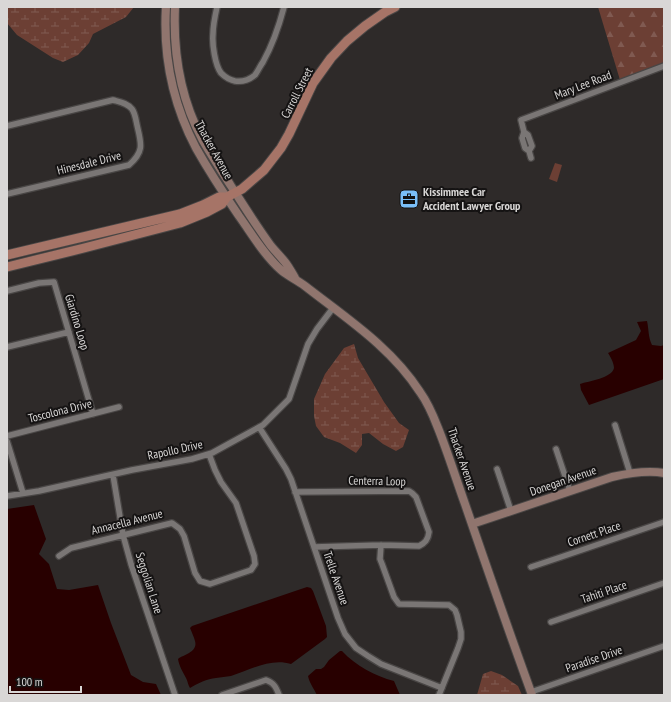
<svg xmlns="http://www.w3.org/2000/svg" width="671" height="702" viewBox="0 0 671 702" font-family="'PT Sans Narrow',sans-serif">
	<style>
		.green { fill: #6c3f34 }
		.forest { fill: url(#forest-firs) }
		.wetland { fill: url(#wetland-marsh) }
		.water { fill: #280000 }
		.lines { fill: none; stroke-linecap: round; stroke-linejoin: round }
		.street-casing { stroke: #494645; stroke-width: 8 }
		.secondary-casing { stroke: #494645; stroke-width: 10 }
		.primary-casing { stroke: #494645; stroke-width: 11 }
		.street { stroke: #7a7675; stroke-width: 5.5 }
		.secondary { stroke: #90756e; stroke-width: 8 }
		.primary { stroke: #a67467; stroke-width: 9 }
		.labels { text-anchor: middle; stroke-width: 4; stroke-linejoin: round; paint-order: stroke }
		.street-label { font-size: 12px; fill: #d9d7d6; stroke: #151313 }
		.poi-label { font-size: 12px; font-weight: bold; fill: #d9d7d6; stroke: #151313; text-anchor: start }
	</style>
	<defs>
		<pattern id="forest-firs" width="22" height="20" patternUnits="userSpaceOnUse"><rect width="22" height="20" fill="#6c3f34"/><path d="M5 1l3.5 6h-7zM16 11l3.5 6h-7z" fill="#805a51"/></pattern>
		<pattern id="wetland-marsh" width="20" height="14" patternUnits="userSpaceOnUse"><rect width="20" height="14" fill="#6c3f34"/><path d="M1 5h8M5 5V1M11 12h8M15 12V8" fill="none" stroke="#805a51"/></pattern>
	</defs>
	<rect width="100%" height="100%" fill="#2e2a29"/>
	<path class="green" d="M555,163L562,165L557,182L549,179Z"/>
	<path class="forest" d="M598,7H664V63L620,80Z"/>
	<path class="wetland" d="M7,7H134L126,17L93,34L89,43L78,55L63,62L53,58L17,35L7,23Z
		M354,344L358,358L384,402L399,423L409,430L403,447L396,451L383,444L369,433L362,434V445L356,453L340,443L324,437L316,426L314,416V399L325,374L344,348Z
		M491,671L502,675L518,686L522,695H477L483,674Z"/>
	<path class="water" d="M647,321C649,330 648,337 652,345L661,346L664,345V379L589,405L581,390L580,384C589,381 612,378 614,368C614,363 610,356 608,353L636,340L641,331L637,322Z
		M34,505L46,539L39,554L49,564L57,589L69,590L98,585L111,623L131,675L143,682L156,684L161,695H8L9,692L7,684V509Z
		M307,587L311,588L313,591L326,626L327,637L325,639L291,664C270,658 250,670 231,676C226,677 221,677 216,678C207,679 198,683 190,688C188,685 188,682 186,678C183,672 179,666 178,659C185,654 198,652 195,641C194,637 192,633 190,628L192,626L301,589Z
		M340,651H342C356,666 375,676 394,681L400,695H317C314,689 309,682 308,676L316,669H321L324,667L329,660Z"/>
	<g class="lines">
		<defs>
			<path id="street" d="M217,7C215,16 213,25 213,34C212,44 215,65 221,73C225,77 230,80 235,81C242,82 249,80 255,75C258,71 260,66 263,62C273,44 279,26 284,7
				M7,126L113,100C120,102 127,103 132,109C135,113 136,120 137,125C141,143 145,151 129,165L7,194
				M524,132L522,138L525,148L529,151L531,158
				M529,151L532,146L528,135L524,132L521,120L664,66
				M7,291L39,283L54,282L93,414
				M7,347L69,332
				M615,425L630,473
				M259,427L286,469L291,479L338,618L345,634L356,648L368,656L381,664L442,688
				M7,436L119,407
				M7,441L23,493
				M556,449L570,491
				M497,469L511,511
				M113,475L123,535L131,564L175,695
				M295,492L409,491L412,493L416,497L429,532C428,540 425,543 419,546L381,545L314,547
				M7,496L39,491L132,470L192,459L212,453L263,425L289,399L308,344L317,329L333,308
				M381,545L380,559L382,564L394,597L399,604L449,605L455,610L457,615L461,632V639L458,648L439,695
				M59,556L71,548L172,523L180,529L184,536L195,573L200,581L210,584L251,570L255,564L254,556L236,503L221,482L215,470L209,454
				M531,567L561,557L664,522
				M551,622L664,583
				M531,692L664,646
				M222,695L266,680C274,683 276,687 279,695"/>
			<path id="secondary" d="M166,7C163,56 173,104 196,148C209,171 224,194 239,216C252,234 264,255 281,270C288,276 297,280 305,286C346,318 391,347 420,392C428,403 433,415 438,428C448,453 456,479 465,504C487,568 509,632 532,695
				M175,7C173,52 181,99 202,139C211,155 221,170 231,186C244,206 257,227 271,246C276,252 281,257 285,262C289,267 292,273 295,278
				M472,524L612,477C629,473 647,470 664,473"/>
			<path id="primary" d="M7,255L180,214L203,205L219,197H227L242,189L264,170L281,148L289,134L313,83L331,58L347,41L365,26L385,12L395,7
				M7,267L84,248L180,223L207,212L222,204L227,197"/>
		</defs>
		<use href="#street" class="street-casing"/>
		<use href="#secondary" class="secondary-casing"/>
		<use href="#primary" class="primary-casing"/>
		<use href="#street" class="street"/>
		<use href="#secondary" class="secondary"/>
		<use href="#primary" class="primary"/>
	</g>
	<defs>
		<symbol id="office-square" viewBox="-11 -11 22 22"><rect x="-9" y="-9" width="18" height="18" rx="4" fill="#7abff8" stroke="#151313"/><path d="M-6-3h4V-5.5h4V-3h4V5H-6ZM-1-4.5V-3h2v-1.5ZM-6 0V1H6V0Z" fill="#111"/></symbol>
	</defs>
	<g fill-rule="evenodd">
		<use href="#office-square" x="398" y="188" width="22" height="22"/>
	</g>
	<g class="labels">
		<g class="street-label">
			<text transform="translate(583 85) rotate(-21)" y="4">Mary Lee Road</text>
			<text transform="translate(297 93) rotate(-63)" y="4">Carroll Street</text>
			<text transform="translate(214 150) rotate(61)" y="4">Thacker Avenue</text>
			<text transform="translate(89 163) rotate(-14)" y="4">Hinesdale Drive</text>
			<text transform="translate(77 322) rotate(73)" y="4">Giardino Loop</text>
			<text transform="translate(60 411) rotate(-14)" y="4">Toscolona Drive</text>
			<text transform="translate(175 450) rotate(-12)" y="4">Rapollo Drive</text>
			<text transform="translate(462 459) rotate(71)" y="4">Thacker Avenue</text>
			<text transform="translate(377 481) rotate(1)" y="4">Centerra Loop</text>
			<text transform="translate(563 481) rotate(-19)" y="4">Donegan Avenue</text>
			<text transform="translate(127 522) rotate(-14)" y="4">Annacella Avenue</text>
			<text transform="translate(594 534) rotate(-19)" y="4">Cornett Place</text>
			<text transform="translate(336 578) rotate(71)" y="4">Trelle Avenue</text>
			<text transform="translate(149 583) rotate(72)" y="4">Seggolian Lane</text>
			<text transform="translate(604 592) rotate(-19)" y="4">Tahiti Place</text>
			<text transform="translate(594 659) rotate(-19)" y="4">Paradise Drive</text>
		</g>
		<g class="poi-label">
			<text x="423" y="196">Kissimmee Car<tspan x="423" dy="14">Accident Lawyer Group</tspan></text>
		</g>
	</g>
	<rect width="671" height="702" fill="none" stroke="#d9d7d6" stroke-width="16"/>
	<path d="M10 686v6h71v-6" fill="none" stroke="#d9d7d6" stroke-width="2"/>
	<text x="16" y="686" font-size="12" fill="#d9d7d6" stroke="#151313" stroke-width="3" paint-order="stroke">100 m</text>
</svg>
